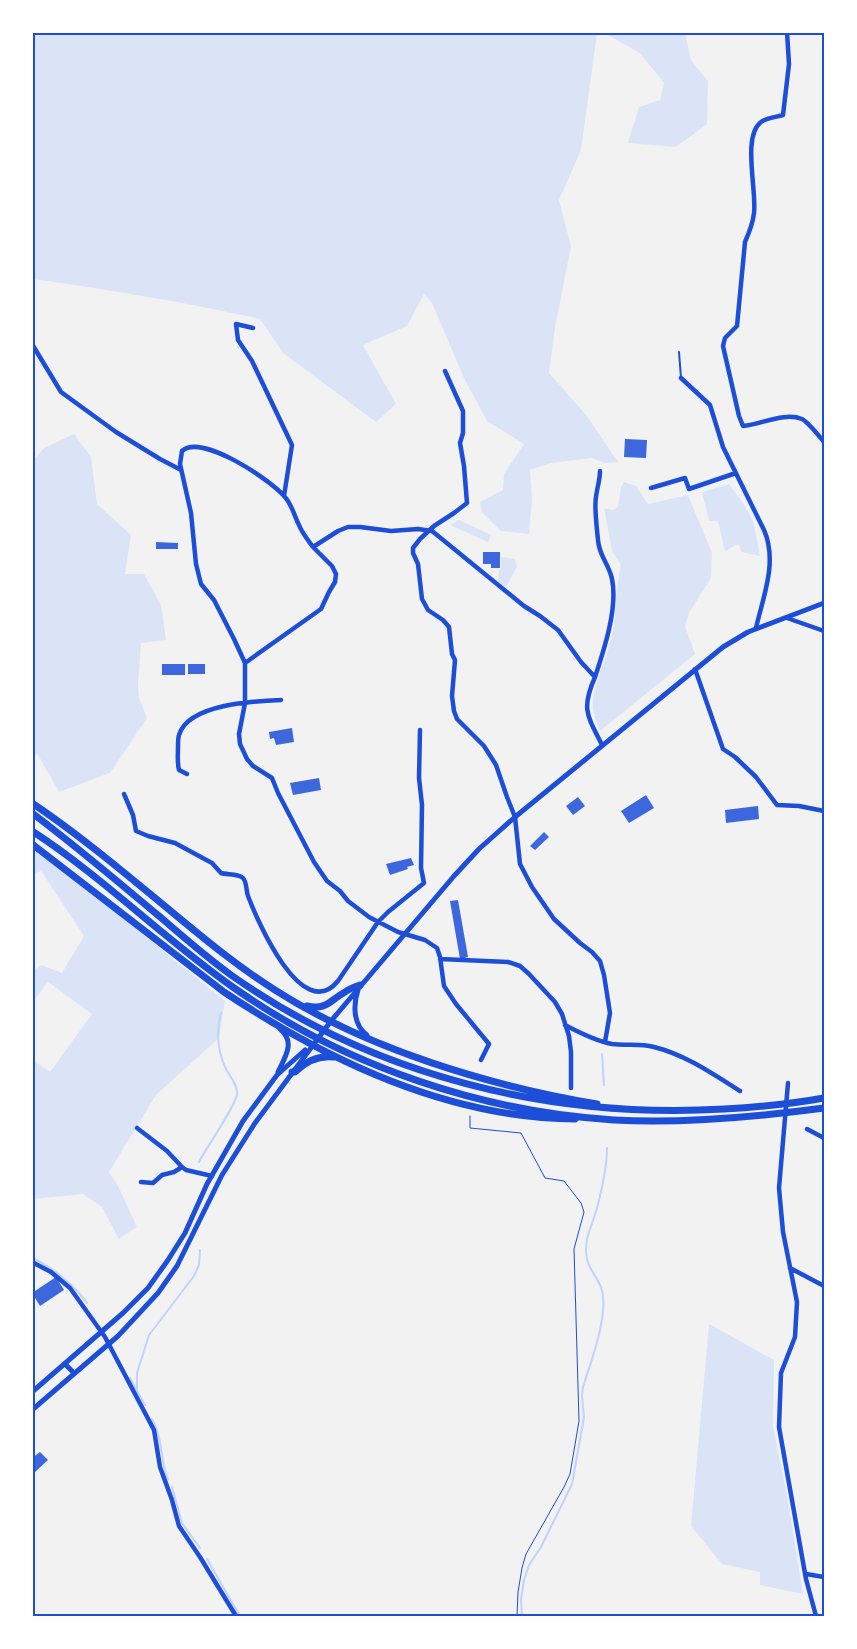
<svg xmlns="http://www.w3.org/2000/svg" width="857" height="1649" viewBox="0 0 857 1649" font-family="'Varela Round',sans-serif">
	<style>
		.green { fill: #dbe4f7 }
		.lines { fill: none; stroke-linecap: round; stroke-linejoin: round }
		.stream { stroke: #bfd3fe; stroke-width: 2 }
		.building { fill: #3d67dc }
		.path { stroke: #1d4ed8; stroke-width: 1 }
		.service { stroke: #1d4ed8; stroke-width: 2 }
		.minor { stroke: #1d4ed8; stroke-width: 4.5 }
		.tertiary { stroke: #1d4ed8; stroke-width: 5 }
		.trunk { stroke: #1d4ed8; stroke-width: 7 }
		.neatline { fill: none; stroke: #1d4ed8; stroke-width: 2 }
	</style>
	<rect width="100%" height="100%" fill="#f2f2f2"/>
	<path class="green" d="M32,33H597L581,150L559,200L571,246L555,328L549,373L587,416L618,462L605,463L591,458L551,463L530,470L532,499L529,534L501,531L482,512L480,502L503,490L504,474L524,444L487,421L464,378L432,303L424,294L407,326L363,345L396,404L376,422L283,353L260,319C184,302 109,290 33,279Z
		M604,33H685L691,60L708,81L707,124L676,147L628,143L639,107L660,100L664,83L640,53Z
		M74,434L91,457L97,504L131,535L125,574H144L161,605L166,640L141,643L138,685L139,698L147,718L110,773L59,792L38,755L33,753L32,462L44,448Z
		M624,482L636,486L648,504L688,495L712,553L711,578L689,613L685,626L695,654L600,731C597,724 594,716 593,709C592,682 609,657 613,630C616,609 616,587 621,565L612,551L604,508L613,510L618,507L621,487Z
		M729,484L745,506L754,524L760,556L742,552L738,544L725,551L718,521H709L702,492Z
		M459,520L491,535L488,542L450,525Z
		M501,557L515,559L517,567L506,587L498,581L499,570L501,569Z
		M33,848L55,863L225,1001L219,1038L156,1095L109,1172L118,1186L137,1227L119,1239L102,1207L83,1194L33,1199V1060L50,1072L92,1014L48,982L33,1002V971L41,965L62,973L84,936L41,871L33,874Z
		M709,1324L774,1360L773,1427L788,1501L803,1594L760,1585V1572L722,1564L691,1526Z"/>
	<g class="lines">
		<path class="stream" d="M602,1054L604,1085
			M199,1162C207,1146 235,1108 237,1094C238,1085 230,1077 226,1069C217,1051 216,1033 221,1013
			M32,1258C51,1266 75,1286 87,1303
			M130,1378L145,1405
			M137,1389V1373L149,1335L194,1276L199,1265L200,1250
			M152,1419C163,1438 160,1460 168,1479
			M172,1487L182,1523L200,1548
			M207,1559L240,1616
			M522,1616L521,1599L524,1580L529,1565L541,1547L572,1484L584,1417L582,1396L583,1387C591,1361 610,1313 601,1287C596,1275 586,1266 586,1252C585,1237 593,1223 597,1208C602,1189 607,1167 607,1148"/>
	</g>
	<path class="building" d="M625,439L647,440L646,458L624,457Z
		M156,542L178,543V549H156Z
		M483,552H500V568H491V564H483Z
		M162,664H185V675H162Z
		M188,664H205V674H188Z
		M292,728L294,742L276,745L274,738L270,739L269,732Z
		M319,778L321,790L293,795L290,783Z
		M646,795L654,808L629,823L621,811Z
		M578,797L585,806L573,815L566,806Z
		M758,806L759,819L726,823L725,810Z
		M544,832L549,837L535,850L530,846Z
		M411,858L414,865L407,867L408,869L390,875L386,864Z
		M458,900L468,957L460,959L450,901Z
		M56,1277L64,1290L40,1306L32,1293Z
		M40,1452L48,1460L35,1472L32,1469V1458Z"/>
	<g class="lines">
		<path class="path" d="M470,1116V1128L521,1133L545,1178L564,1181L581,1203L584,1212L574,1249L579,1421L570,1474L564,1487L526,1554L522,1568L518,1592L517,1616"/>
		<path class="service" d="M679,352L681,378"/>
		<path class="minor" d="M787,32L789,64L783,115C776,117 766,118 761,122C742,136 757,191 754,213C753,223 749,233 745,242L737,326L725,338L723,346L739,416L743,426C762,424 785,412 802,419C808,422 819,436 824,442
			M253,328L236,324L238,340L252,361L292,445L284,496
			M32,344L61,392L116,432L160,459L181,470
			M445,371L463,411V433L460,443L464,466L467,503L454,513L434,526L420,539L413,548V553L418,564L422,599L428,610L443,620L449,627L452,654L455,660L452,696L454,711L457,719L484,746L496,765L507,797L515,817L520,864L532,887L554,919L580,943L592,952L600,961L604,975L610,1013L605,1042
			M681,378L710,405L723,447L764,530C778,562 763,597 756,628
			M651,488L685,478L689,489L736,473
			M787,618L824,631
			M245,663L234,639L214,600L201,584L196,564L191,513L180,464L182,451C201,433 271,480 285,497C292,505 294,515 299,525C302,533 308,540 313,547
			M695,669L723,749L735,757L756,777L777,805L799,806L824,811
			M595,677C604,650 618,608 612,579C609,564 599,556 598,540C597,529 594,507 596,497C597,488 600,480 600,471
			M187,774L179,770C177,762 178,755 178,747C178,743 178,738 179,735C188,704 254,701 281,700
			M124,794L133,815L136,831L148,836L175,843L199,856L212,863L221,873C227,875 238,873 243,878C247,882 246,891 248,896C257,920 302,1025 338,981L378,922L388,912L424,883L421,868L422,805L419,778L420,730
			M440,959L508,962L520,966L529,974L555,1002L562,1014L569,1036L571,1052V1088
			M565,1025C580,1033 596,1041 612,1044C627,1046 639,1043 654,1047C686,1055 713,1074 740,1091
			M481,1060L489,1044L456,1004L444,986L440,957L437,948L425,940L398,932L369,917L348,901L340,891L327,881L314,862L278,793L272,778L253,766L247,759L240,744L239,734L245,703V663L321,609L329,592L335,582L336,574L332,566L313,547L338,531L348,527H360L391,531L418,529L432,531L437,535L524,606L540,616L558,630L581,662L595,677C581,709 587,715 602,745
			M788,1083L779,1188L783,1232L797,1302L795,1337L781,1373L779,1427L806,1579L816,1616
			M137,1128L167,1151L182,1167L186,1170L212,1176
			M807,1129L824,1138
			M141,1182L153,1183L162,1175L174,1172L182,1167
			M32,1262L51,1272L70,1288L105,1337L154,1430L160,1467L172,1500L179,1526L200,1557L236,1616
			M790,1268L824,1286
			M806,1574L824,1577"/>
		<path class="tertiary" d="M358,990C353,1005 353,1025 367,1035V1037
			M278,1072C285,1057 296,1042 280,1029
			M65,1364L74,1373
			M32,1392L123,1313L148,1288L168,1260L185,1233L207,1184L243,1121L277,1075L305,1050
			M32,1410L118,1336L158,1293L177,1266L222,1175L255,1123L331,1021L454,876L479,849L515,817L723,647L748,632L824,603"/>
		<path class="trunk" d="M32,803C75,832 115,865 155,898C194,930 232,963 275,990C367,1049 490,1086 597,1104
			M32,813C76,846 117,881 159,916C182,936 206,957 231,975C374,1076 550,1119 724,1109C758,1107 791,1104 824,1098
			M32,831C106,879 168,943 240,992C349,1067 483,1112 614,1120C684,1124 756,1117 824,1108
			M32,844L224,992C328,1061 448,1118 575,1119
			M307,1006C327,1010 329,1001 345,992C349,989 355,987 360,985
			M292,1072H295C306,1061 318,1055 334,1057"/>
	</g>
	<rect width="857" height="1649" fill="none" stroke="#ffffff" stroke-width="68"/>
	<rect x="34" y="34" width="789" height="1581" class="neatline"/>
</svg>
